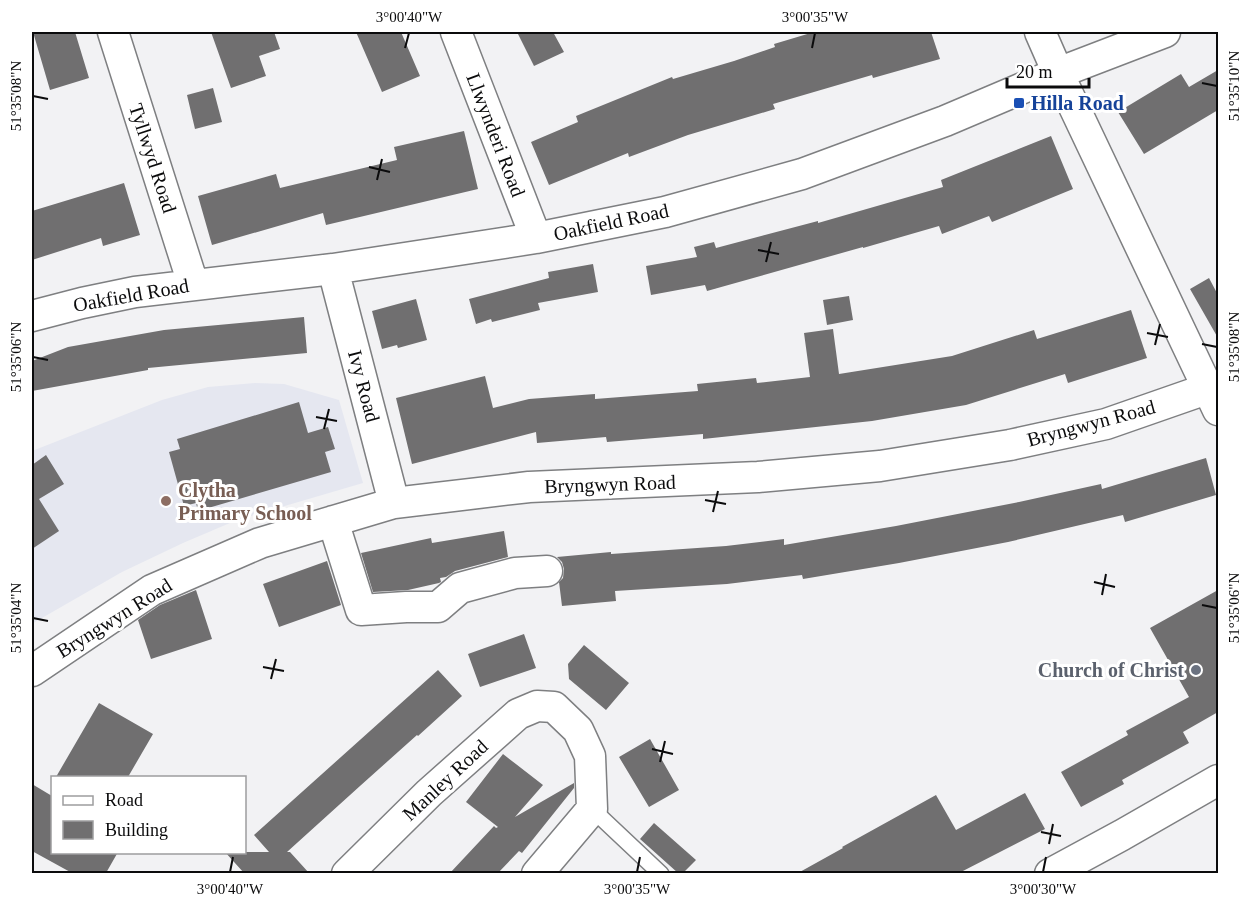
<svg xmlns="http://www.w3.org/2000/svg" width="1250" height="905" viewBox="0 0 1250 905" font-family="Georgia,serif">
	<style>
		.built { fill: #e5e7f0 }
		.building { fill: #706f70 }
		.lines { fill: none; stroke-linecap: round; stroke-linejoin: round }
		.lane-casing { stroke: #7e7f81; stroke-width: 18 }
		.street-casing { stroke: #7e7f81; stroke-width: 33 }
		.lane { stroke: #fff; stroke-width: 15 }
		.street { stroke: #fff; stroke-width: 30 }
		.ticks { fill: none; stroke: #0b0b0c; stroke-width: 2 }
		.transit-dot { fill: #1a4fb4; stroke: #fff; stroke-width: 2 }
		.education-dot { fill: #8d6e63; stroke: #fff; stroke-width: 2 }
		.worship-dot { fill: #6b7280; stroke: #fff; stroke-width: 2 }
		.labels { text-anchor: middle; stroke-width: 6; stroke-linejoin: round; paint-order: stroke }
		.transit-label { font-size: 20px; font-weight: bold; fill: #164399; stroke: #fff; text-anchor: start }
		.street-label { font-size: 20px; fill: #0b0b0c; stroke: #fff }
		.education-label { font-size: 20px; font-weight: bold; fill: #785e54; stroke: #fff; text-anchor: start }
		.worship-label { font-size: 20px; font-weight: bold; fill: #5b616d; stroke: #fff; text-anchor: end }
		.neatline { fill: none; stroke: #0b0b0c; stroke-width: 2 }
		.ticks-label { font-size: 15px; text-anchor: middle; fill: #0b0b0c }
	</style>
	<rect width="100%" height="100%" fill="#f2f2f4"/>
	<path class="built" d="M255,383L284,384L339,400L363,483L237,520L183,543L122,572L35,622L32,625V451L162,400L208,387Z"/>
	<path class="building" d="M33,32H75L89,78L50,90Z
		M211,32H274L280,49L259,56L266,76L231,88Z
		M356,32H401L420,76L382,92Z
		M517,32H553L564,52L534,66Z
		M814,32H931L940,59L873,78L872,75L773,104L775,109L688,135L629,157L628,153L549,185L531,142L578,122L576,116L672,77L673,79L734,61L775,47L774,44Z
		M1218,70V110L1144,154L1118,112L1181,74L1189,87Z
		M213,88L222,122L195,129L187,95Z
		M464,131L478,189L326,225L323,213L212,245L198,196L276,174L280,188L397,160L394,147Z
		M1051,136L1073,189L992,222L989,216L942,234L939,226L863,248V247L707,291L705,285L651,295L646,266L697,257L694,247L714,242L716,248L818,221V223L943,187L941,180Z
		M124,183L140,235L103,246L101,238L32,260V211Z
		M593,264L598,292L538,303L540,310L492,322L491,319L476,324L469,299L549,278L548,272Z
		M1209,278L1218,295V338L1190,289Z
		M849,296L853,320L827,325L823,300Z
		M416,299L427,340L398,348L397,345L382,349L372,311Z
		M1131,310L1147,358L1068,383L1065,374L966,405L872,421L703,439V434L607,442L606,437L537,443L536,432L412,464L396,398L485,376L493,408L529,399L595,394V399L698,391L697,384L756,378L757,383L810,377L804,333L833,329L839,374L952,356L1034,330L1037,339Z
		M304,317L307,353L148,368V370L32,391V361L68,347L164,330Z
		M299,402L308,433L328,427L335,449L325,452L331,472L198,511L196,503L184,506L169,452L180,449L177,439Z
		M46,455L64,484L39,499L59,531L32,549V465Z
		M1206,458L1216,495L1125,522L1123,515L1008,542L899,563L803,579L802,575L727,584L615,591L616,601L562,606L559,582L563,578L564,569L562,562L557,557L611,552V554L726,546L784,539V545L896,526L1019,502L1101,484L1102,489Z
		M504,531L508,557L455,571L446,577L440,578L441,582L439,583L408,590L373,592L361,553L431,538L432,543Z
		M327,561L341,605L279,627L263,584Z
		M196,590L212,639L151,659L138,620L160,605Z
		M1218,590V712L1183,732L1189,743L1122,780L1124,784L1081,807L1061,772L1128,735L1126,731L1189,697L1150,628Z
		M524,634L536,668L480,687L468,654Z
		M584,645L629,683L606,710L569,679L568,664Z
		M438,670L462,696L418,736L417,735L360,786L287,852H290L309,873H244L225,852H269L254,835Z
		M99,703L153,734L128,777H56Z
		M650,739L679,790L649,807L619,757Z
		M503,754L543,785L515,817L574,783V788L522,853L519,851L498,873H450L494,826L496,828L498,827L466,802Z
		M32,784L52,796V852H118L106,873H72L32,851Z
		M1025,793L1045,829L959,873H798L843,848L842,847L936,795L956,830Z
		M654,823L696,860L683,873H678L640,839Z"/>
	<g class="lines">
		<defs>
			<path id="lane" d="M592,809L661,874"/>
			<path id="street" d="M113,32L193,284
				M456,32L536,238
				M1040,32L1058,73L1218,410
				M333,269L394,503
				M32,316L82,303L135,292L333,269L536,238L665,212L802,174L945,121L1058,73L1165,32
				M333,521L361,610L406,607H438L460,588L515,573L547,571
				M32,671L152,590L260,543L394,503L529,487L758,477L880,466L1010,445L1106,424L1218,385
				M347,874L429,793L518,714L537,706L554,707L578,730L590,756L592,809L537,874
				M1050,874L1122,835L1218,780"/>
		</defs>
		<use href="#lane" class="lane-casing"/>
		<use href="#street" class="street-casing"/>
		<use href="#lane" class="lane"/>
		<use href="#street" class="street"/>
	</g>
	<path class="ticks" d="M405,48L409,33M812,48L815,33M1202,83L1217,86M33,96L48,99M369,167L390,172M377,180L382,159M758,250L779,254M766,262L771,242M1147,333L1168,337M1202,344L1217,347M1155,345L1160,324M33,357L48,360M316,417L337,421M324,429L329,409M705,500L726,504M713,512L718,491M1094,582L1115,587M1102,595L1106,574M1202,605L1217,608M33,618L48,621M263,667L284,671M271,679L276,659M652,749L673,754M660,762L665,741M1041,832L1061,836M1049,844L1053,824M230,872L233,857M637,872L640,857M1043,872L1046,857"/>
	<rect class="transit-dot" x="1013" y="97" width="12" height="12" rx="3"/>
	<circle class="education-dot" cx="166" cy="501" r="6"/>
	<circle class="worship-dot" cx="1196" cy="670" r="6"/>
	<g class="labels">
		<g class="transit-label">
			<text x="1031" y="110">Hilla Road</text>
		</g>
		<g class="street-label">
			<text transform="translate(496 135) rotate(69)" y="7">Llwynderi Road</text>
			<text transform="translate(153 158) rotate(72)" y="7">Tyllwyd Road</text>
			<text transform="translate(611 222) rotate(-12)" y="7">Oakfield Road</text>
			<text transform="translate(131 295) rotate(-10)" y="7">Oakfield Road</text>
			<text transform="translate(364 386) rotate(75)" y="7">Ivy Road</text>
			<text transform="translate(1091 423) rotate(-15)" y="7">Bryngwyn Road</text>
			<text transform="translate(610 484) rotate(-2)" y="7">Bryngwyn Road</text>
			<text transform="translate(114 618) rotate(-32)" y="7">Bryngwyn Road</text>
			<text transform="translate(445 780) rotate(-43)" y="7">Manley Road</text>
		</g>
		<g class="education-label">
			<text x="178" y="497">Clytha<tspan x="178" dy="23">Primary School</tspan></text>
		</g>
		<g class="worship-label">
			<text x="1184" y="677">Church of Christ</text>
		</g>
	</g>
	<rect width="1250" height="905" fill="none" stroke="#ffffff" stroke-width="66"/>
	<rect x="51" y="776" width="195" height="78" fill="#ffffff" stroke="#9d9d9e" stroke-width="1.5"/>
	<rect x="63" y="796" width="30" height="9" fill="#ffffff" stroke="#9d9d9e" stroke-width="1.5"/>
	<text x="105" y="806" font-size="18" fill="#0b0b0c">Road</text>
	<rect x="63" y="821" width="30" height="18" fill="#706f70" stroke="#9d9d9e" stroke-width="1.5"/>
	<text x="105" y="836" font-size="18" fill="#0b0b0c">Building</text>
	<path d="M1007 78v9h82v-9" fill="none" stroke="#0b0b0c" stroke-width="3"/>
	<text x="1016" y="78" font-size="18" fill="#0b0b0c" stroke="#ffffff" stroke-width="4.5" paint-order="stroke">20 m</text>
	<rect x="33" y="33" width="1184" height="839" class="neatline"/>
	<g class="ticks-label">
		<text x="409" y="22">3°00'40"W</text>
		<text x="815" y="22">3°00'35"W</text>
		<text transform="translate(1234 86) rotate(-90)" y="5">51°35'10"N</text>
		<text transform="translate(16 96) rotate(-90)" y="5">51°35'08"N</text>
		<text transform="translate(1234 347) rotate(-90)" y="5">51°35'08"N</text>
		<text transform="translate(16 357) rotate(-90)" y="5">51°35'06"N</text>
		<text transform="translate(1234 608) rotate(-90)" y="5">51°35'06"N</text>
		<text transform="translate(16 618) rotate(-90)" y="5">51°35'04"N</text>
		<text x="230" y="894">3°00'40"W</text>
		<text x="637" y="894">3°00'35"W</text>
		<text x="1043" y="894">3°00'30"W</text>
	</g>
</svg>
